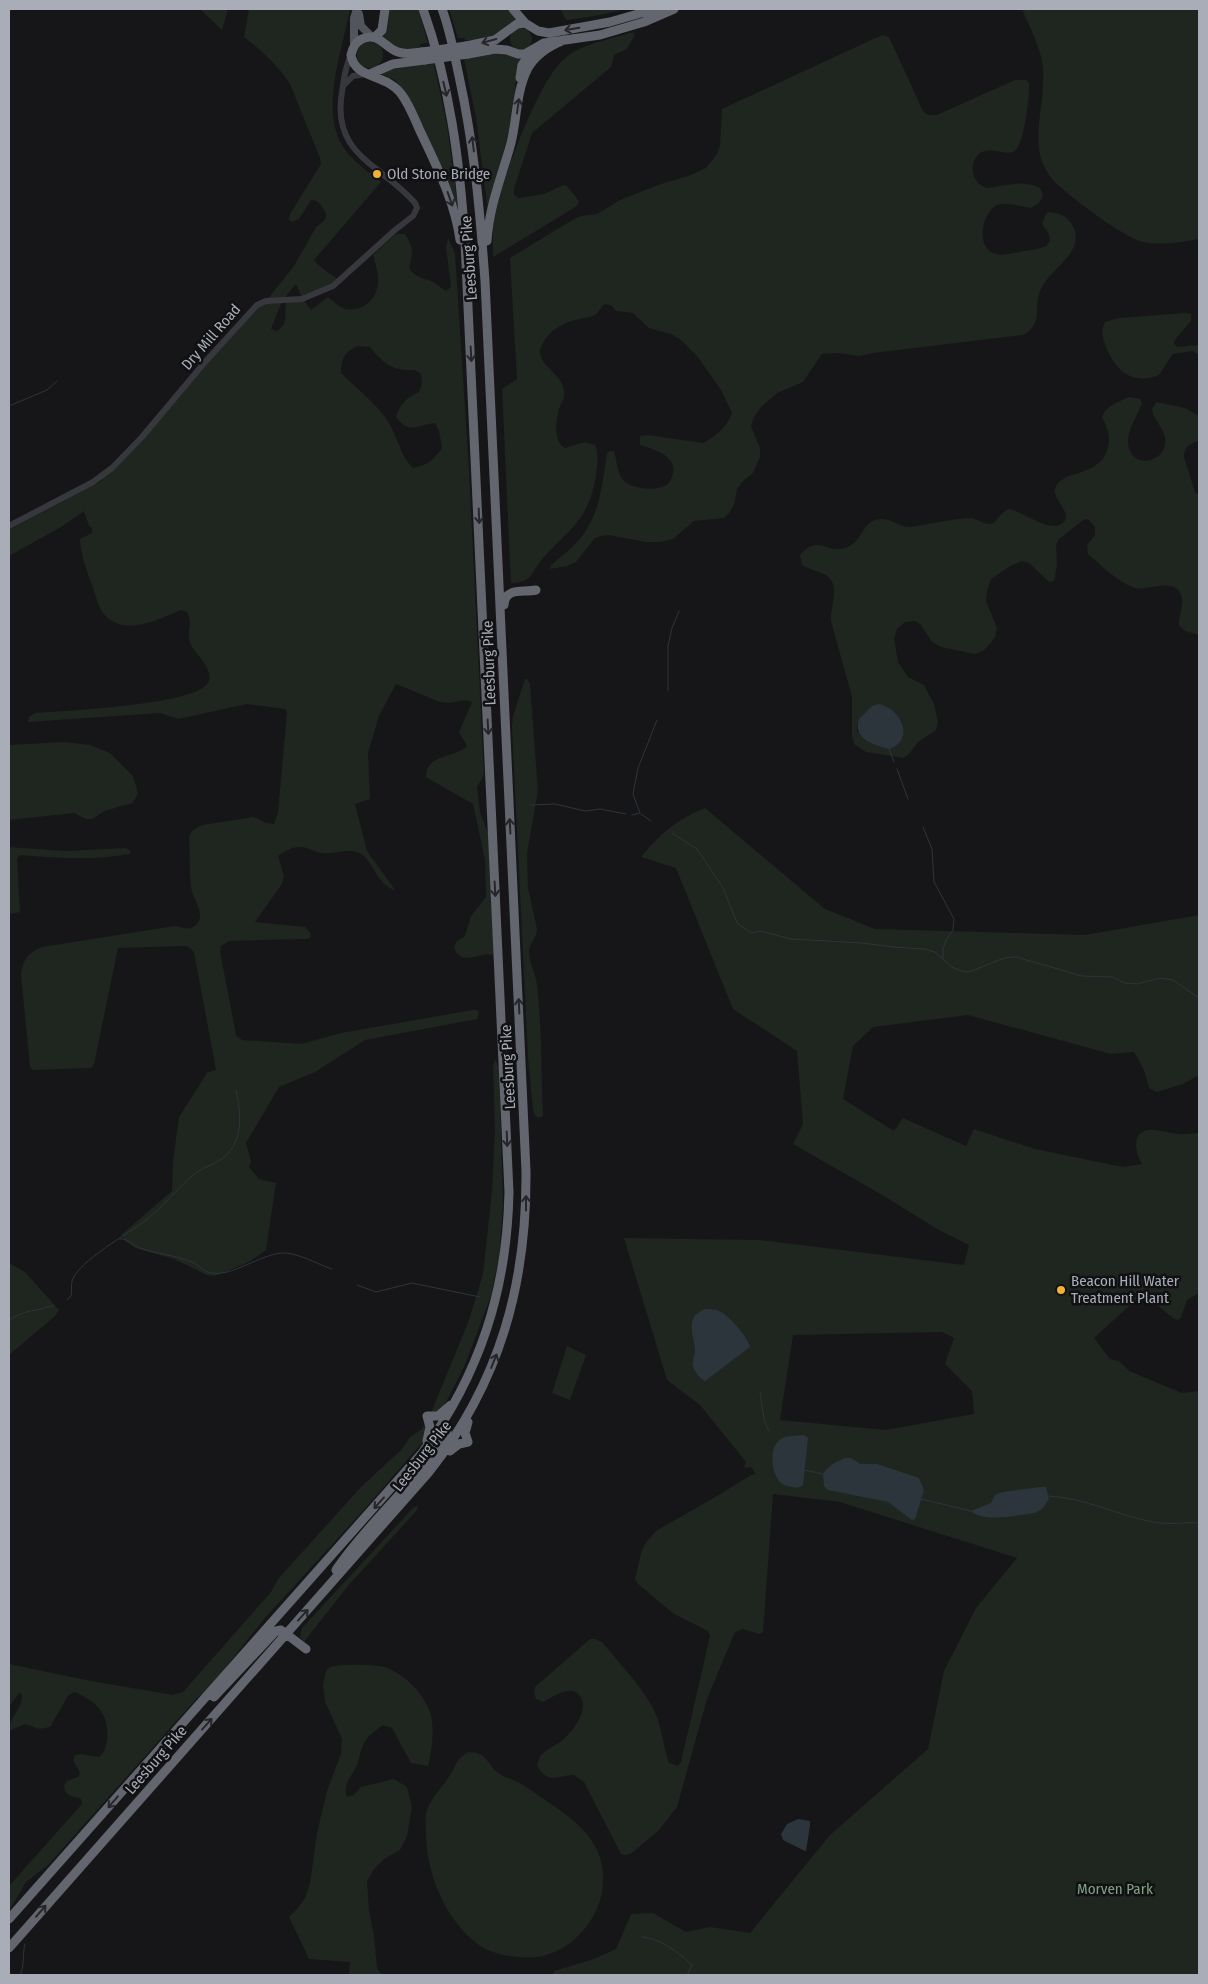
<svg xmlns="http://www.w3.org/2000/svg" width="1208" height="1984" viewBox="0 0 1208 1984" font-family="'Fira Sans Condensed',sans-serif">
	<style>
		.green { fill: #1e261f; fill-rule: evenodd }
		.water { fill: #2c353c }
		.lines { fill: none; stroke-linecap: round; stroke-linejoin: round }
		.stream { stroke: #2c353c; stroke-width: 1 }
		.minor { stroke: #37383d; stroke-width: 6 }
		.major { stroke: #53555c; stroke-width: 8 }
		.highway { stroke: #63666e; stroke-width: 9 }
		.highway-bridge { stroke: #63666e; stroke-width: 9 }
		.oneway { stroke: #26262a }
		.poi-dot { fill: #f2b134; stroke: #111113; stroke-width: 2 }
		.labels { text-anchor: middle; stroke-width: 5; stroke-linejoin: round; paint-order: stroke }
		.poi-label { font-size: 15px; fill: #a8adb8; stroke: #111113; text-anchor: start }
		.street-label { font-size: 15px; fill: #a8adb8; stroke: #111113 }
		.park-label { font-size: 15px; fill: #7fa381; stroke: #111113 }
	</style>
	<rect width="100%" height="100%" fill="#161618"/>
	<path class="green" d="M200,9H228L222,30Z
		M249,9H350C343,48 320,108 342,145C348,156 360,165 369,173L374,168L382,175L378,179L381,182L314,260C321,269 331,273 339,281L303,299L311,310L328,297C333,301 339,307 345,309C364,312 379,298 378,279C378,271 375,263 373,255L396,234H405C414,248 413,252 409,268C415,277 422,278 431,281C436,283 441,288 446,291L451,287L446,247L448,238L455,253L469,470L484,775L477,787L480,812L488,833L494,954C490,955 485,954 482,955C469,958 459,962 454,947L456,942L465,936L471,916L486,897L485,860L473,804L426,777C425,754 456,758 467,746L459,732L472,702L466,700L449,703L440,702L396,684L379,716L368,753L370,799L355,804L367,851L395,890C378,886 372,860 361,854C350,847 333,855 322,853C314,852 307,846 299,847C292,847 284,851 278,856L284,876L282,884L255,922L305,927L311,934L310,938L305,939L229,941L221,946L220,951L236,1035L242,1040L301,1044L341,1033L473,1010H477L479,1013L477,1019L365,1040L315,1072L279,1087L246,1143L251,1161L249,1167L259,1179L276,1183L266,1250L249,1262L215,1276L207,1275L174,1259L135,1248L125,1241L121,1235L172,1191L173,1161L179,1117L207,1073L216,1070L194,952L187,946L118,948L94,1064L91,1068L33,1070L30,1067L21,975C23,959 28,953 42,947L175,926C183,928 191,931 197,924C206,913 192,898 191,887C189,870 190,853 189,836L193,830L202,825L254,817L266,823L274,824L278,813L287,712L285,709L247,704L178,719L160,713L28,722L29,717L35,713C61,711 202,705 209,681C213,668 196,655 191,645C185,632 194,624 187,612L181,610C157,620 123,638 103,613C98,606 96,596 93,588C87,571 81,557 80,539L92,533V528L89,526L84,511L61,527L9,556V530L103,480L100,476L112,468L240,323L266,301L294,266L316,227L325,220L326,214C323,208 319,199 311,200L299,219L292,222L289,220L290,214L321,164L320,158L290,84C278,65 261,50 244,37ZM296,284L302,298L286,301C284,314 289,323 277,331L271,329L282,301ZM358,346L370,347C382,363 394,372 415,370L421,374L422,383L419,392C406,398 400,404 396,417C409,435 417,425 435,423L439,431L442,448C434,459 427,466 413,468C399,454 397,433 385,417C373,401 355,387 341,373C341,359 345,351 358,346Z
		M388,9H418L428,43L420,44L421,47C401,52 396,48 380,36Z
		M449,9H508L518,19C509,23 506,30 498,35C488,41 476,40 465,40L464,38H458Z
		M561,9H627L595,16L567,20L564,17Z
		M1022,9H1199V239C1181,242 1161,246 1143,242C1123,237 1067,195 1053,180C1046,172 1040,159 1039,149C1036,123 1045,96 1043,69C1042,49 1029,27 1022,9Z
		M510 39a11 11 0 1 1 22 0a11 11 0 1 1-22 0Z
		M633,32L635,35L627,49L614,55L611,67L532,133L514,189V195L519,198L544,194L564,185L567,186L579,201L577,206L493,257C493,244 492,231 494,219C500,184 538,82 563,60C581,43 610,40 633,32Z
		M882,35L889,37L923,111L928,115H937L1015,80H1026L1029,83C1030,94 1024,149 1013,152C1002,155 989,146 979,154C968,164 972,185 987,188C991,188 996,187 999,186C1014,184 1026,181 1040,188L1043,195L1039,203L1031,208C1022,207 1010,203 1001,204C984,206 974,245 993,253C1000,257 1012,253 1019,252C1028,250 1037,250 1046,246L1050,241L1049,234L1042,224L1045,216L1048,212C1058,213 1065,214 1071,223C1090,251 1048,269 1040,291C1033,310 1044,323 1023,335L873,353L859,356L838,353L822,354L803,382L777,393L761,407L754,417L751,426L760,448V457L753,473L743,481L737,489L734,504L730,512L724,518L694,521L673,539L661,542H646L609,535L601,536L595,538L576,562L567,566L550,569L551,565C560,557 570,550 578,541C600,516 602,485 607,453L610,451H614C617,460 617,474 624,481C632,489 655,491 665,486C669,484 671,480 672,476C680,457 654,449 640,445V436L647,435L703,443C715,437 728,426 732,413L721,390L697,356L681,340L671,334L649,328L633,313L616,311L612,306L605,304C601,307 599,312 595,315C591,317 584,318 580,319C564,322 551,329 543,343C530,363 563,372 564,391C565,398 561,403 559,409C556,420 553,442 565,448L585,442L595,445C599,453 597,465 596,475C589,519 572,527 544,557C530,572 535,582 511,583L502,389L517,379L510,258L574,219L581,216L597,214L620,200L658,185L691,175L706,168L717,154L720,145L722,109Z
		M357 55a13 13 0 1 1 26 0a13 13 0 1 1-26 0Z
		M493,51L522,59L517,74L509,130L488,211L476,118L464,59Z
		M434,64L447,125L459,214L452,191L408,96L395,80L381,74C396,62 417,66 434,64Z
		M1186,313L1191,314V321L1174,341V344L1177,347L1199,345V355L1192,351L1173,354L1159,375C1134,385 1116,372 1107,349C1103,339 1100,332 1105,322L1119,318Z
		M1129,397L1140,399L1142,403C1138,415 1127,430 1128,443C1130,471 1169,463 1165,438C1164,430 1156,421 1153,414L1152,409L1156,402L1185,408L1199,416V441C1190,443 1184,447 1184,457L1195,492L1199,496V635L1185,631L1179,625C1178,615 1185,605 1181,595C1174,577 1149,591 1135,588C1117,582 1102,566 1088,554L1087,545L1095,535V527L1088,519L1083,520L1058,540L1056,545L1057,566L1054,581L1049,582L1029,563L1022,561L1010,566L991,579L987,591L986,601L997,628L995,637L989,645L983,651L975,654L941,647L932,642L920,624L915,621L905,622L897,629L894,638L898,662L908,677L924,685L934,704L938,722L936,730L918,742L909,754L904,758L866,752L855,745L852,737V697L831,621C830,605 842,583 824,574C817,571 809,569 802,565L800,555C818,534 825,553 845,548C861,544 861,525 875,520C888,516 896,525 908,527C913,527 919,525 923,525C940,522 956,518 973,518C999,531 990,521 1008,509C1023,511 1045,530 1059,525C1078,517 1052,500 1055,489C1060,470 1096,477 1106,453C1112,439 1108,430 1102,417C1106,405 1119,402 1129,397ZM859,719L902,724C905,736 902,744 890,749L857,732V725Z
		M525,679H527L530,684L538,791L527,853L528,888L537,929C537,939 528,944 529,953C530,964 535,973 537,984C542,1027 541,1072 543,1116L539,1118L535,1116L533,1110L528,1057L512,727L513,716Z
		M64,742L90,745L110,753L133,776L138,793L136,798L132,803L105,811L92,819H86L74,813L9,820V745Z
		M705,808L825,909L875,929L1085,935L1199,915V1075L1183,1084L1157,1092L1149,1088L1144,1070L1134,1052L1111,1054L968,1015L873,1027L853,1046L843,1099L894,1131L903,1118L966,1146L974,1129L1035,1149L1123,1167L1142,1164C1136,1154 1130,1132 1149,1130C1156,1129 1165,1132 1172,1133C1181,1135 1190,1134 1199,1133V1293L1187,1300L1181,1317L1179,1320L1174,1319L1151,1300L1145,1302L1139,1297L1094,1338L1110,1359L1119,1361L1129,1371L1182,1393L1199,1391V1975H553L554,1971L591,1960L616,1949L631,1914L653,1913L686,1932L710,1927L750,1933L830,1835L928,1749L944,1671L976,1608L1017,1558L840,1502L773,1494L763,1632L759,1634L743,1629L735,1632L707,1699L677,1807L659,1830L632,1853L626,1855L621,1854L584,1782L574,1775C556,1776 548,1784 537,1766C538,1762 539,1758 541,1755C547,1749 557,1745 564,1739C573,1730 591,1708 579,1695C570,1684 552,1698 543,1702L536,1699L534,1693L535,1687L590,1639H595L602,1642C619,1663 641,1685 654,1710C662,1727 663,1746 669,1763L678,1766L681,1762L710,1636L708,1631L674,1614L638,1584L635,1579L641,1553L645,1544L656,1531L717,1496L751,1475L756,1474L751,1467L745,1468L744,1466L746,1462L700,1405L667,1380L624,1238L759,1240L964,1265L969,1245L937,1229L884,1196L793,1144L803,1124L797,1051L733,1009L676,868L641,857C661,833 676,820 705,808ZM942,1332L954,1338L945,1364L972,1391L974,1414L886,1430L780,1420L793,1335Z
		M9,847L65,851L126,848L131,851L129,854C92,861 57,858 20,855L17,858L20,912L9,914Z
		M495,1059L499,1068L503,1205L499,1257L491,1296L464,1367L442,1410L431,1413L469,1320L483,1274L492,1191L495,1130L493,1067Z
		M9,1263L25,1272L59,1310L55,1316L9,1355Z
		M567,1346L586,1355L570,1400L552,1393Z
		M425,1423L428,1435L422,1443L362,1512L264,1619L207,1691L198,1697L48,1865L26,1882L9,1911V1886L82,1804L81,1799C73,1795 65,1798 64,1785L67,1781L78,1777L80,1773L73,1760L75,1755L79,1754L99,1757C105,1752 106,1747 107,1740C110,1715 97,1701 74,1692L68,1696L50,1727L39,1729L25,1724L9,1731C9,1717 23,1708 22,1694L19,1693L9,1707V1664L91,1681L173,1695L183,1692L271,1592L278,1579L361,1487L402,1449L410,1437L422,1429Z
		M417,1506L418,1509L347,1587L304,1642L300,1637L302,1628L413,1508Z
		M341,1665C354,1665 371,1664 384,1667C403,1673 423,1692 430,1712C435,1729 432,1750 428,1766L411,1763L392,1728L383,1725C375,1731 367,1736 363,1745C360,1751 360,1758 357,1765C352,1777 342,1784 347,1797L354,1795L361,1787L394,1779L407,1787L412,1807L407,1836L400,1850L384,1859L374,1869L367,1881L369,1910L374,1936L377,1968L382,1975H349L350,1962L309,1959L289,1917L298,1908L305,1898L310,1883L317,1833L327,1791L341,1754L342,1739L325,1702L323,1685L326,1671L330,1667Z
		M468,1752C489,1752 486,1765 500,1774C506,1778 514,1780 520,1783C530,1789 539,1796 548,1802C584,1826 611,1849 601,1897C596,1917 582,1936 564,1947C549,1956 535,1959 518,1957C506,1956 492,1953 482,1947C447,1924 427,1876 426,1836C426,1829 425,1820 426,1813C430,1799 440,1790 448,1778C457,1766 453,1762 468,1752Z"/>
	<path class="water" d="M878,704C900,707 916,739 890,749C874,745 852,739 859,719L872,706Z
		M705,1309C710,1309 716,1309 721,1312C730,1317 748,1337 750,1347L705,1381C699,1378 695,1372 693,1366C692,1361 695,1355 695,1350C695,1341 689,1328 693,1319C695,1314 700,1311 705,1309Z
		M804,1435L808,1438L803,1485C799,1488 797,1488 792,1487C788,1486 784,1486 781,1483C771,1474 768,1447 781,1439C787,1435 797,1436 804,1435Z
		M845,1458H851L860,1464H877L919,1478L924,1490L915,1519L912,1520L888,1502L828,1490L824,1486L823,1474C828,1466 837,1461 845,1458Z
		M1040,1487H1046L1049,1499L1042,1509L1035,1513C1019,1515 983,1523 971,1511L991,1503L995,1495L1003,1492Z
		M798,1819L810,1821V1826L806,1851H805L783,1840L781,1834L787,1824Z"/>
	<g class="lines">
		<path class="stream" d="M9,406L47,390L57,381
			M668,691V646L672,628L679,611
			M889,749L894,762
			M897,769L908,799
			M530,805L555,804L585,811L600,809L626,814
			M641,814L651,821
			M632,815L640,813L633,794L638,768L657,720
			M923,827L932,849L934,882L954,919L953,930L946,940L943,949V959
			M672,833L697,849L723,888L737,923L751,933L760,931L791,939L862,943L894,947L925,949L935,952L952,967L962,971L969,972L1004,958L1016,957L1082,976L1112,977L1125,983L1137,984L1160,978L1173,980L1199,998
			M120,1239C128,1238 132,1245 140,1248C157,1254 175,1255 192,1262C198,1264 204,1272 211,1273C231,1277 260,1255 281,1253C297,1252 317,1264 332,1269
			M357,1285L376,1292L412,1283L480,1297
			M67,1300L71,1296C72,1291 71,1285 72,1281C78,1261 130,1233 146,1220C163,1207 177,1189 193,1175C201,1168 214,1165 223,1158C244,1142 241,1113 236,1090
			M9,1321C22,1309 38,1312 54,1305
			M760,1392L764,1420L769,1431
			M804,1470L823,1474
			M1049,1496C1085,1498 1117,1515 1153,1522C1168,1525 1184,1522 1199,1523
			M921,1499L971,1511
			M642,1937C660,1938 679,1953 692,1965L687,1975
			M20,1975C25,1967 22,1954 25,1944"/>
		<path class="minor" d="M343,86L353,76L365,74
			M9,526L93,482L112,468L142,437L205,362L257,305L266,301L302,299L333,286L395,230L413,216L417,208L415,203C382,164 331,156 342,92C344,79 345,66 351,55"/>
		<path class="major" d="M359,14L361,26L372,37
			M354,45V18L357,9"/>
		<path class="highway" d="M513,9L525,23
			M375,37L382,30L385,9
			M466,46L495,40L517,24L525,23L538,31L549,33L610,22L655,9
			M422,52C414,53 406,55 398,52C385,48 378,31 362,39C355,42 353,48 351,55C355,80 387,73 402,95C410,106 415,120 421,133C437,167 455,202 460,240
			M468,54L495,49L507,50L518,54H525L544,43L600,35L644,22L674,9
			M370,74L393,64L425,60
			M520,78L522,65L531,52
			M487,241C489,206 502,176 511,143C517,119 516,91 528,68C536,54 549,46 564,40
			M504,605C505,587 523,593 536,590
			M427,1441L430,1427L427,1416H438L451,1405
			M450,1451L459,1444L468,1442L465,1433L468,1422
			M336,1570C360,1534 393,1504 420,1470C429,1458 442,1446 447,1432L443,1425
			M214,1697L276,1631L281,1630L306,1649
			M9,1919L422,1453C480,1374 507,1290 509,1192L465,242C460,163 450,84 423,9
			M9,1948L429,1472C500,1382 527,1284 526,1171L485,281C480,210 474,145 459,76C454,53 450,30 442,9"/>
		<path class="highway-bridge" d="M422,52L466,46
			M425,60L468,54"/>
	</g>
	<defs><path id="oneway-shaft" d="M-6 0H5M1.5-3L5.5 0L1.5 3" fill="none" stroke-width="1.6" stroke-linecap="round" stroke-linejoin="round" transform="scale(1.25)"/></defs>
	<g class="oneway">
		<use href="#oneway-shaft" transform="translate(572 29) rotate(170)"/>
		<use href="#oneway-shaft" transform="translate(489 41) rotate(165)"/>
		<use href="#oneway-shaft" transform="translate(445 89) rotate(77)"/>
		<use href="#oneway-shaft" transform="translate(518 106) rotate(-82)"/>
		<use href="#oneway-shaft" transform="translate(473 144) rotate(-97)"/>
		<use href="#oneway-shaft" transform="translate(450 199) rotate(71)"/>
		<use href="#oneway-shaft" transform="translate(471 354) rotate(87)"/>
		<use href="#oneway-shaft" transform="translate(479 516) rotate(88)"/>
		<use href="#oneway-shaft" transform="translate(488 727) rotate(87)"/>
		<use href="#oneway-shaft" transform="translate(510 826) rotate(-93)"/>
		<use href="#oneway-shaft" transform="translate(495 889) rotate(87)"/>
		<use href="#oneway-shaft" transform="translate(519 1006) rotate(-93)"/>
		<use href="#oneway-shaft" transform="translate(507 1139) rotate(88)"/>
		<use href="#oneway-shaft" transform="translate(526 1203) rotate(-90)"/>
		<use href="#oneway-shaft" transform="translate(494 1361) rotate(-68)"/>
		<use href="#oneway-shaft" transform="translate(379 1503) rotate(132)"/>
		<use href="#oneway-shaft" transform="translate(303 1615) rotate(-48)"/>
		<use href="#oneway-shaft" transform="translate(207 1724) rotate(-48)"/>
		<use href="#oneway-shaft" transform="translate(113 1802) rotate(131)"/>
		<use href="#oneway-shaft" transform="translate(41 1911) rotate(-49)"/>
	</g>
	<g class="poi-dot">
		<circle cx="377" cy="174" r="5"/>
		<circle cx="1061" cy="1290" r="5"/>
	</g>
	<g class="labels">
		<g class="poi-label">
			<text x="387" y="179">Old Stone Bridge</text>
			<text x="1071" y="1286">Beacon Hill Water<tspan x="1071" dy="17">Treatment Plant</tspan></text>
		</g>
		<g class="street-label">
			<text transform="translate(469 258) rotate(-94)" y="5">Leesburg Pike</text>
			<text transform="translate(211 337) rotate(-49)" y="5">Dry Mill Road</text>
			<text transform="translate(489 663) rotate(-92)" y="5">Leesburg Pike</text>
			<text transform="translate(508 1067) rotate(-93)" y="5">Leesburg Pike</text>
			<text transform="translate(422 1456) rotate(-52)" y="5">Leesburg Pike</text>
			<text transform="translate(156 1760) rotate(-49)" y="5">Leesburg Pike</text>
		</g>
		<g class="park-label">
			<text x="1115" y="1894">Morven Park</text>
		</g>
	</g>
	<rect width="1208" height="1984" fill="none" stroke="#a8adb8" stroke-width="20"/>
</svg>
